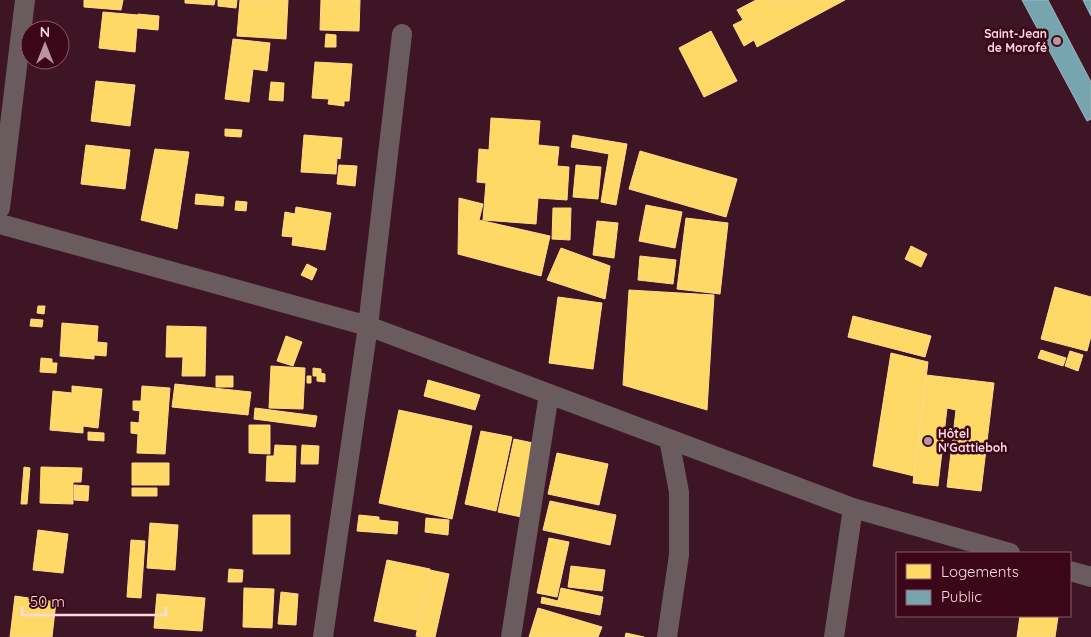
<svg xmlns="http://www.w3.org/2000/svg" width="1091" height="637" viewBox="0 0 1091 637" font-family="Quicksand,sans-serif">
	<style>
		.homes { fill: #ffd966; stroke: #ffd98b }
		.public { fill: #76a5af; stroke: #9fb5be }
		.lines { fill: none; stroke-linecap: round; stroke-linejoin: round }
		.minor { stroke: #6a5b5f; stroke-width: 20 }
		.poi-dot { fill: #ba949e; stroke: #3b0618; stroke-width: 2 }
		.labels { text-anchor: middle; stroke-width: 5; stroke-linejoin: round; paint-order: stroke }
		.poi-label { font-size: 12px; font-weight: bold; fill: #fed9e0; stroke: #3b0618; text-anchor: end }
	</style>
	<rect width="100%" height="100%" fill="#3d1524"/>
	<path class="homes" d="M84,0H123L121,10L84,7Z
		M185,0H215L214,5L185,3Z
		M218,0H237L236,8L218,6Z
		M240,0H288L286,39L237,36Z
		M321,0H360L359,31L320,30Z
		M756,0H845L757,47L754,40L744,46L733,25L743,20L737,10Z
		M103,12L138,15L135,52L99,48Z
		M138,14L159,16L158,30L137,28Z
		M711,31L737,81L704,97L679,48Z
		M326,34L336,35V47H325Z
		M233,39L270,43L267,71L253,69L249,102L225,99Z
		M315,62L352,64L349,101H344V106L328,104L329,99L312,98Z
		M96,81L135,85L130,126L91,121Z
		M271,82L284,83L283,101L269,100Z
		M491,118L540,121L538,145L559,147L557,166L569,167L567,200L538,198L536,224L483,220L486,183L477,182L479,149L489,150Z
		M225,129L242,130L241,137L225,136Z
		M304,135L342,138L340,159L337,158L336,174L301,172Z
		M573,135L627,144L616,205L601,202L609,154L571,147Z
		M86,145L130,150L125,189L81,184Z
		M155,149L189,152L177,229L141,220Z
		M640,151L737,179L726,217L629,189Z
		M339,165L357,166L355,186L337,184Z
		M576,165L601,167L598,199L573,197Z
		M196,194L224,197L223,206L195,204Z
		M459,198L483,204L479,220L550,236L541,276L458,254Z
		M236,201L247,202L246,211L235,210Z
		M646,205L682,212L675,248L639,241Z
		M296,207L331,213L325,250L292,245L293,237L282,236L285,212L295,214Z
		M553,208H571L570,240L552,239Z
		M686,218L728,223L720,294L677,289Z
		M597,221L618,223L614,258L593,255Z
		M911,246L927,254L921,267L905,259Z
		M561,248L610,266L605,299L547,280Z
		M640,256L676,260L673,284L638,280Z
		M307,264L317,269L312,280L301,275Z
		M1055,287L1091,297V336L1087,351L1041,339Z
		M629,290L714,295L707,410L623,385Z
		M558,297L602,303L593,369L549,363Z
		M38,306H45L44,314L37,313Z
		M853,316L931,336L925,357L848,337Z
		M31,319L43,320L42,327L30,326Z
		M62,323L98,326L97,342L107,343L106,356L94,355V359L60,356Z
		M167,326L206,327L205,376H182L183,357H166Z
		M286,336L302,342L293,366L277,361Z
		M1041,350L1066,358L1063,366L1038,358Z
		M1070,351L1083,355L1078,371L1065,366Z
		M891,353L928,362L914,476L873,466Z
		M41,358L52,359V363H57L56,373L40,372Z
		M271,366L305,368L303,409L269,408Z
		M313,368L321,369V373L325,374V382L317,381V376H313Z
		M926,375L994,383L981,491L947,487L956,410L947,408L938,486L913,483Z
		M216,376H233V387H216Z
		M307,376H311V383H307Z
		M428,380L480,395L475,410L424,396Z
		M175,384L251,392L248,415L172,407Z
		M72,386L102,389L98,428L83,426V433L50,430L53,391L72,393Z
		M142,386L170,388L165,454L137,453L138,434L131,433V422L139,423L140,411L133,410V401H141Z
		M255,408L317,416L315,427L254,419Z
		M399,410L472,426L452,519L379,503Z
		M249,425H270V454L249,453Z
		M481,431L512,437L496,511L465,504Z
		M88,432L104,433V441L88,440Z
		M514,439L538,444L521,517L498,512Z
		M275,445L296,446L295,482L266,481L267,456H274Z
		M302,445L319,446L318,464H301Z
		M557,453L608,464L599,505L548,494Z
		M132,463H169V485H132Z
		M24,467L30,468L27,504H21Z
		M41,467L82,468L81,482H73V504L40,503Z
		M74,485L89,486L88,501L74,500Z
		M132,488H157V496H132Z
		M550,501L616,515L610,545L543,530Z
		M253,515H290V554H253Z
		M359,515L379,517V520L398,522L397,534L357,531Z
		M426,518L449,520L448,535L425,532Z
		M150,523L178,525L175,570L147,568Z
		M38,530L68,534L63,573L33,570Z
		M549,538L569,542L557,597L537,593Z
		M131,540L145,541L141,598L127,597Z
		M387,560L430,569L417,630L374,621Z
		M571,566L605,570L602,591L568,587Z
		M229,569L243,570L242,582H228Z
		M430,570L449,574L435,637H421L416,636Z
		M244,588L274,589L272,628L243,627Z
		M561,588L603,597L600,615L541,603L542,597L558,601Z
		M281,592L298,594L296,625L278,624Z
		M157,594L205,598L202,631L154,628Z
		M15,596L56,602L52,637H10Z
		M538,608L602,627L598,637H529Z
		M1020,616H1048L1058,617L1055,637H1017Z
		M626,633L644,637H625Z"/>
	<path class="public" d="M1022,0H1048L1091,82V119L1087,121Z
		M1083,0H1091V16Z"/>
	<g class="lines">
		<path class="minor" d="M0,208L25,0
			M0,224L368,326L853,508L1010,553
			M1070,571L1091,577
			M323,637L368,326L402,34
			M511,637L549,394
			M667,637L679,555V492L669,439
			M834,637L853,508"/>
	</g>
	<g class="poi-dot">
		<circle cx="1057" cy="41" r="5"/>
		<circle cx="928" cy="441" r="5"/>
	</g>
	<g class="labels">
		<g class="poi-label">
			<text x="1047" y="38">Saint-Jean<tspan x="1047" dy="14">de Morofé</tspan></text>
			<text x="938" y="438" text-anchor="start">Hôtel<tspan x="938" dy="14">N'Gattieboh</tspan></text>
		</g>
	</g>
	<rect x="896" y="552" width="175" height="65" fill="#3b0618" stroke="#895a68"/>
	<rect x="906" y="564" width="25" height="15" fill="#ffd966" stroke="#895a68"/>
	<text x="941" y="577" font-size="15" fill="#fed9e0">Logements</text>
	<rect x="906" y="590" width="25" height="15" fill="#76a5af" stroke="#895a68"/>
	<text x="941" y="602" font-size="15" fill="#fed9e0">Public</text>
	<g transform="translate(45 45)"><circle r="24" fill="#3b0618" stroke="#895a68"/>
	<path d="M0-4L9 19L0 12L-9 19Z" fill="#ba949e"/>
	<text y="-8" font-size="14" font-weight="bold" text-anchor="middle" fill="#fed9e0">N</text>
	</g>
	<path d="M22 607v8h144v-8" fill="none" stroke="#fed9e0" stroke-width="2.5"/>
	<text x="30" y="607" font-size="15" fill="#fed9e0" stroke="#3b0618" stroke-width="4" paint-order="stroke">50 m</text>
</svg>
